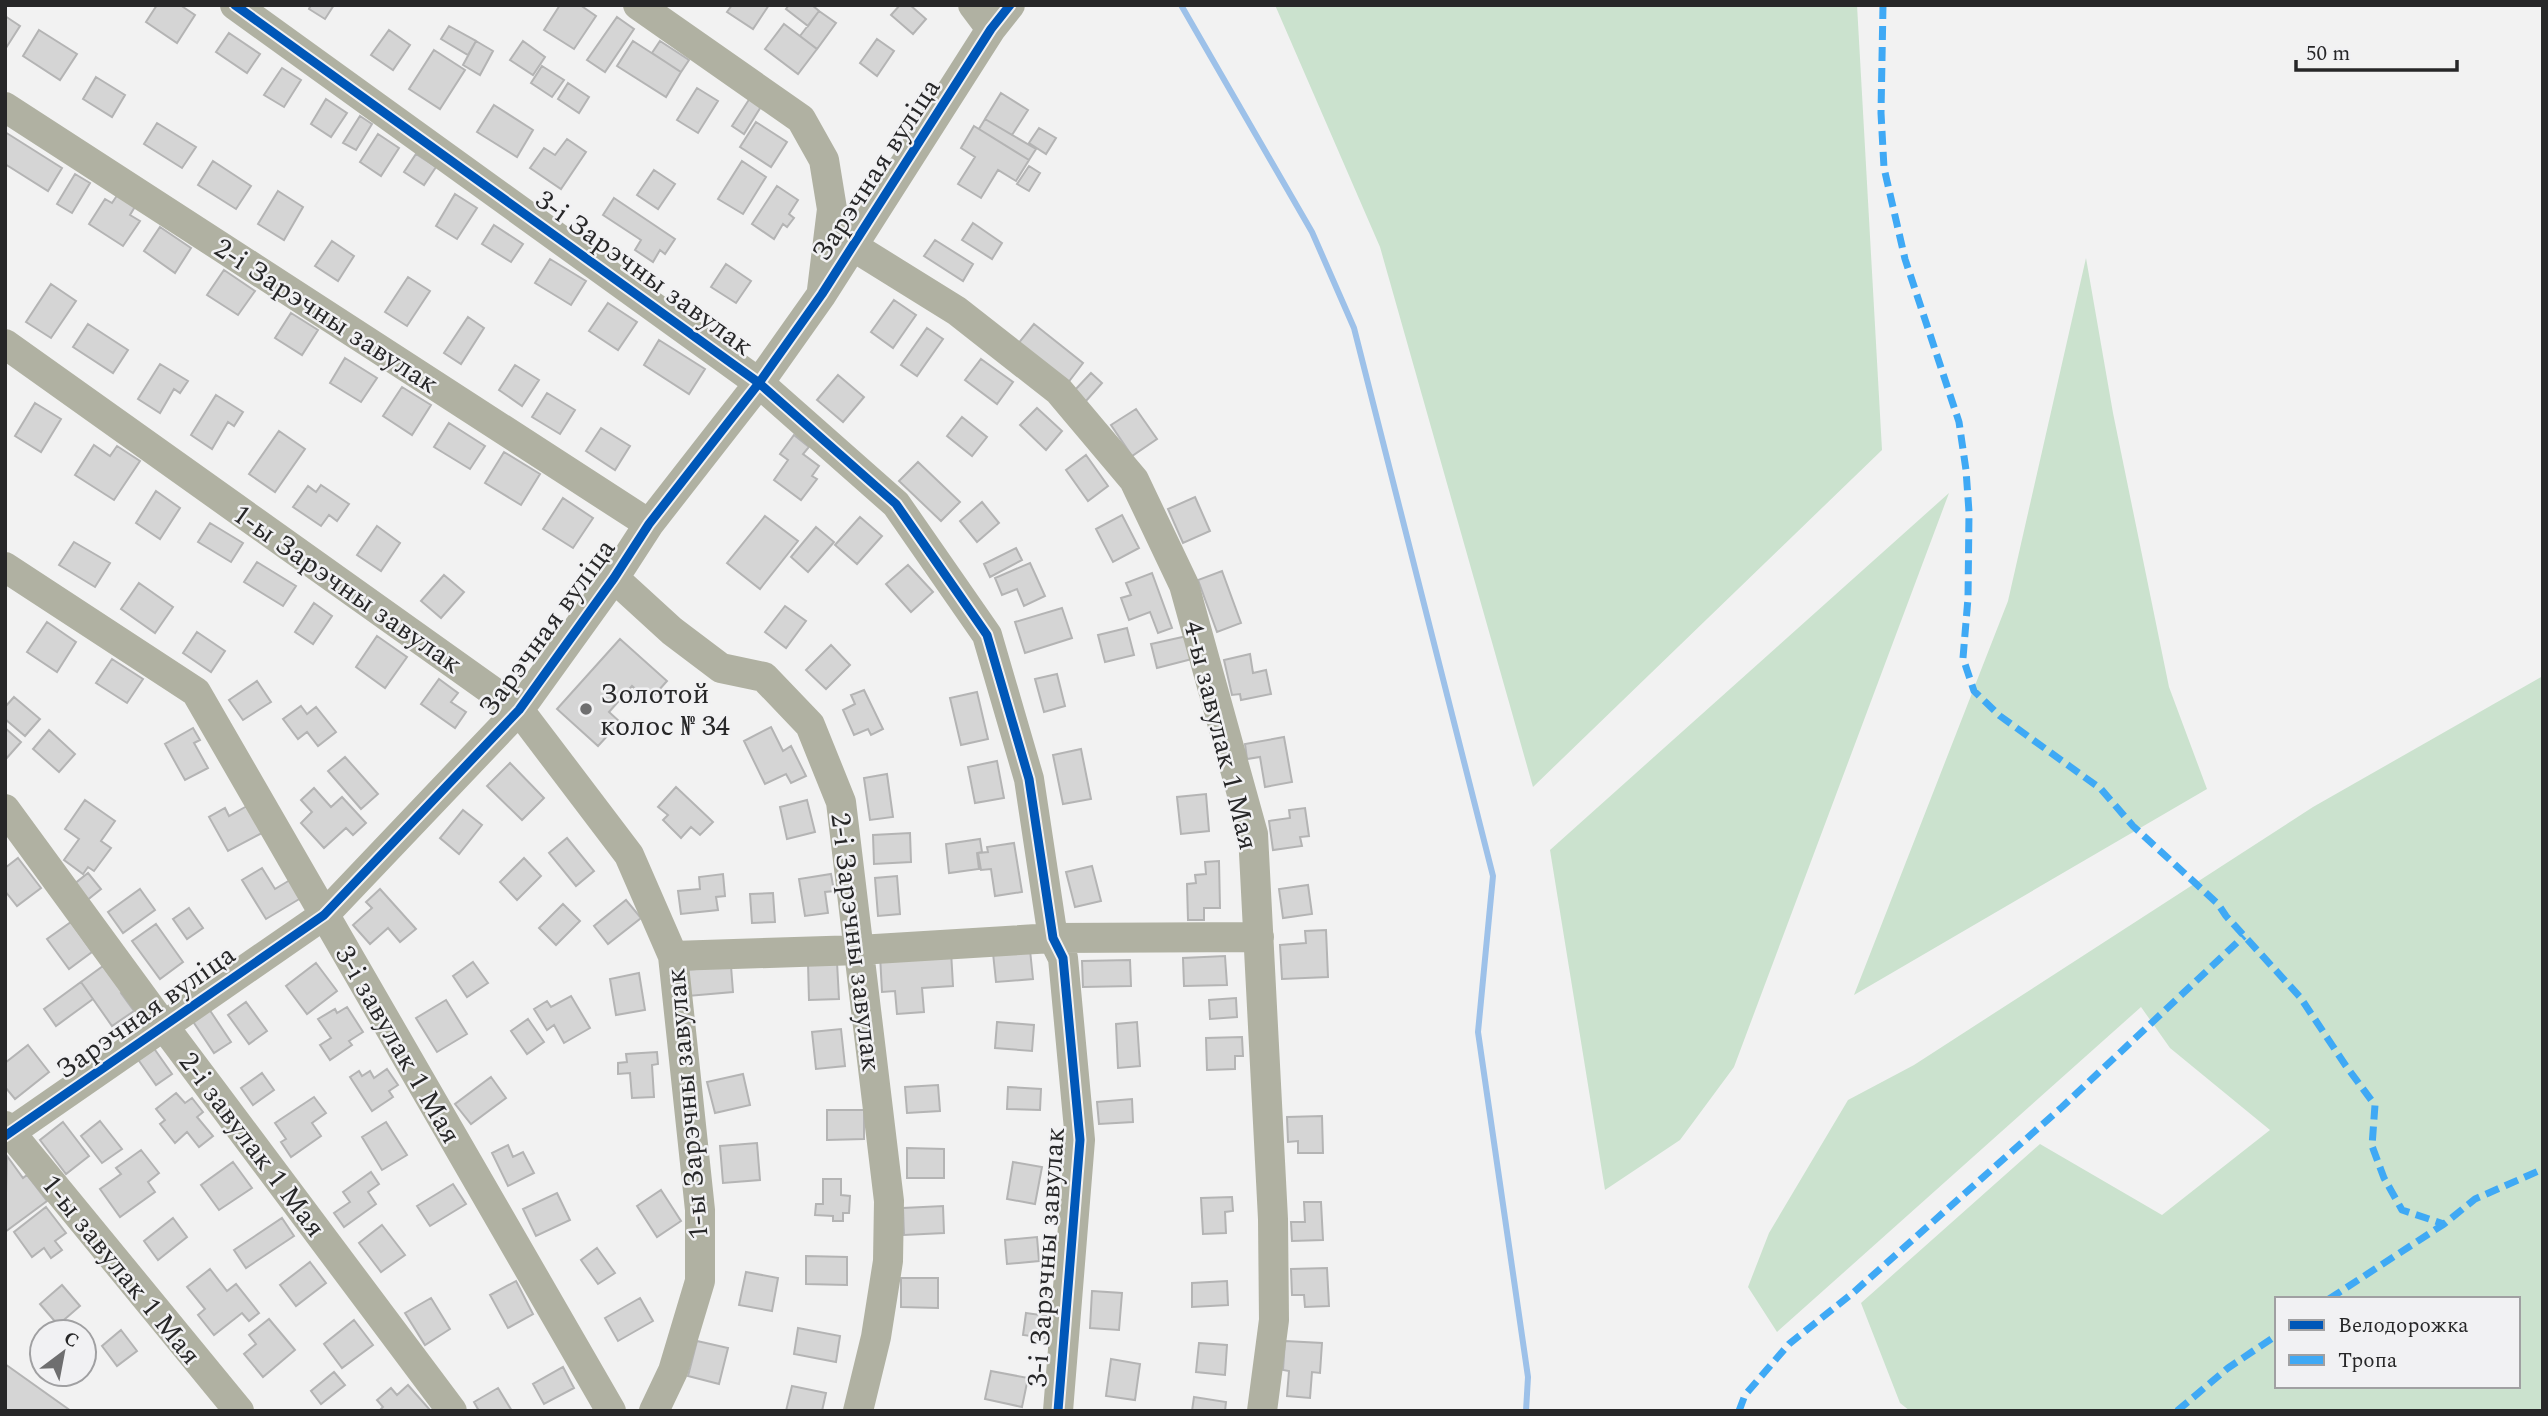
<svg xmlns="http://www.w3.org/2000/svg" width="2548" height="1416" viewBox="0 0 2548 1416" font-family="Spectral,serif">
	<style>
		.green { fill: #cbe2ce; fill-rule: evenodd }
		.lines { fill: none; stroke-linecap: round; stroke-linejoin: round }
		.stream { stroke: #9dc1e9; stroke-width: 6 }
		.building { fill: #d5d5d5; stroke: #b4b4b4; stroke-width: 2 }
		.minor { stroke: #b0b1a2; stroke-width: 30 }
		.quiet { stroke: #3fa9f5; stroke-width: 7; stroke-dasharray: 14 7; stroke-linecap: butt }
		.cycleway-casing { stroke: #f1f1f3; stroke-width: 13 }
		.cycleway { stroke: #0057b8; stroke-width: 9 }
		.poi-dot { fill: #6e6e6f; stroke: #f1f1f3; stroke-width: 2.5 }
		.labels { text-anchor: middle; stroke-width: 5; stroke-linejoin: round; paint-order: stroke }
		.street-label { font-size: 28px; fill: #272728; stroke: #f1f1f3 }
		.poi-label { font-size: 28px; fill: #272728; stroke: #f1f1f3; text-anchor: start }
	</style>
	<rect width="100%" height="100%" fill="#f2f2f2"/>
	<path class="green" d="M1275,5H1857L1882,450L1533,787L1380,247Z
		M2086,258L2113,413L2169,687L2207,789L1854,995L2008,601Z
		M1949,493L1734,1067L1680,1140L1605,1190L1550,850Z
		M2543,676V1411H1910L1900,1403L1861,1303L2040,1144L2162,1215L2270,1130L2170,1048L2141,1007L1777,1332L1748,1287L1769,1233L1848,1100L1914,1065L2313,807ZM2277,1299H2518V1386H2277Z"/>
	<g class="lines">
		<path class="stream" d="M1181,5L1312,232L1354,328L1493,876L1478,1032L1528,1377L1526,1411"/>
	</g>
	<path class="building" d="M157,5H180L195,15L177,43L146,22Z
		M311,5H334L325,19L309,9Z
		M560,5H580L596,16L574,49L544,30Z
		M732,5H769L753,29L727,12Z
		M789,5H812L819,11L808,26L786,9Z
		M900,5H910L926,19L913,34L891,15Z
		M819,11L836,23L817,49L800,36Z
		M5,16L20,26L6,48L5,47Z
		M617,17L634,29L605,72L587,60Z
		M784,24L817,49L798,74L765,49Z
		M449,26L476,41L468,55L441,39Z
		M39,30L77,54L60,80L23,56Z
		M389,30L410,45L393,70L371,55Z
		M229,33L260,54L247,73L216,52Z
		M877,39L894,51L877,76L860,63Z
		M476,41L493,51L480,75L463,65Z
		M523,41L545,57L533,75L510,60Z
		M633,41L681,72L666,97L617,66Z
		M660,41L689,60L681,72L652,53Z
		M434,50L465,70L440,109L409,89Z
		M542,66L564,80L552,97L531,83Z
		M282,68L301,80L284,107L264,95Z
		M96,77L125,95L112,117L83,99Z
		M568,83L589,97L579,113L558,99Z
		M697,88L718,101L698,133L677,120Z
		M1001,93L1028,110L1012,135L985,119Z
		M750,98L762,105L744,134L732,126Z
		M326,99L347,113L331,137L311,124Z
		M494,105L533,130L517,157L477,132Z
		M360,116L372,124L356,150L343,143Z
		M985,119L1036,149L1029,160L979,129Z
		M756,122L787,142L771,167L740,147Z
		M157,123L196,147L182,168L144,144Z
		M974,126L1029,160L1016,181L998,170L981,198L958,184L975,157L961,148Z
		M1039,128L1056,138L1046,154L1029,143Z
		M5,132L62,168L48,191L5,164Z
		M378,134L399,148L381,176L360,162Z
		M567,139L586,152L561,189L530,168L544,148L555,155Z
		M416,154L436,167L424,185L404,172Z
		M213,161L251,186L236,209L198,185Z
		M742,161L766,177L743,214L718,199Z
		M1029,166L1040,173L1029,191L1017,184Z
		M654,170L675,184L658,209L637,195Z
		M75,174L90,183L72,213L57,204Z
		M777,186L798,200L789,214L794,218L787,227L783,224L774,239L752,224Z
		M278,191L303,207L284,240L258,224Z
		M118,194L136,205L130,215L140,221L123,246L89,224L105,199L112,203Z
		M455,194L477,208L457,239L436,226Z
		M614,198L675,239L665,254L660,250L653,262L635,250L641,240L603,215Z
		M973,223L1002,243L992,259L962,240Z
		M494,225L523,244L511,262L482,244Z
		M160,227L191,248L175,273L144,251Z
		M935,240L973,264L963,281L924,256Z
		M332,241L354,256L338,281L315,266Z
		M550,259L586,281L571,305L535,283Z
		M726,264L751,281L736,303L711,287Z
		M224,270L255,291L238,315L207,295Z
		M408,277L430,291L407,326L385,312Z
		M51,284L76,301L51,338L26,322Z
		M894,300L916,315L893,348L871,332Z
		M608,303L637,322L618,350L589,331Z
		M291,313L318,330L302,355L275,338Z
		M468,317L484,328L461,364L444,353Z
		M88,324L128,350L113,373L73,347Z
		M1034,324L1083,363L1067,384L1017,345Z
		M927,328L943,339L917,376L901,365Z
		M659,340L705,369L689,394L644,365Z
		M345,358L377,378L361,402L330,383Z
		M981,359L1013,382L997,404L965,380Z
		M160,364L188,381L180,393L174,389L160,413L138,399Z
		M515,365L539,380L522,406L499,390Z
		M1091,373L1102,383L1085,402L1073,392Z
		M838,375L864,397L843,422L817,400Z
		M402,387L431,405L412,435L383,416Z
		M547,393L575,410L560,434L532,417Z
		M216,395L243,412L234,426L228,422L212,449L191,435Z
		M35,403L61,419L41,452L15,436Z
		M1037,408L1062,431L1046,450L1020,425Z
		M1136,409L1157,439L1132,456L1111,425Z
		M962,417L987,437L972,456L947,436Z
		M449,423L485,446L470,469L434,447Z
		M601,428L630,446L615,470L586,451Z
		M279,431L305,449L275,492L249,474Z
		M794,435L809,447L803,454L819,466L812,476L817,479L801,500L774,480L788,460L780,454Z
		M94,445L110,456L117,446L140,461L114,500L75,475Z
		M504,452L540,474L521,505L485,483Z
		M1086,455L1108,486L1088,501L1066,470Z
		M918,462L960,502L941,521L899,481Z
		M321,485L349,504L337,521L329,515L321,526L293,507L308,486L316,492Z
		M156,491L180,508L160,539L136,523Z
		M1195,497L1210,531L1183,543L1168,509Z
		M563,498L593,518L573,548L543,529Z
		M982,502L999,523L977,542L960,521Z
		M1122,515L1139,548L1113,562L1096,529Z
		M765,516L798,541L760,589L727,563Z
		M860,517L882,536L857,564L835,545Z
		M210,523L243,543L231,562L198,542Z
		M377,526L400,543L381,571L357,555Z
		M816,527L834,542L808,572L791,557Z
		M74,542L110,563L95,587L59,565Z
		M1016,548L1022,560L990,577L984,564Z
		M257,562L296,586L283,606L244,582Z
		M1030,563L1045,596L1024,606L1017,589L1002,595L995,578Z
		M908,565L933,592L911,612L886,584Z
		M1222,571L1241,623L1217,632L1198,580Z
		M1152,573L1172,628L1158,633L1150,612L1129,620L1121,598L1131,595L1126,583Z
		M444,575L464,592L441,618L421,601Z
		M139,583L173,607L155,633L121,609Z
		M314,603L332,616L313,644L295,632Z
		M785,606L806,621L786,648L765,632Z
		M1062,608L1072,638L1025,653L1015,622Z
		M47,622L76,642L57,672L27,652Z
		M1127,628L1134,655L1105,662L1098,635Z
		M197,632L225,651L211,672L183,653Z
		M377,636L407,657L385,688L356,667Z
		M1187,636L1192,659L1157,668L1151,644Z
		M620,639L667,681L649,701L632,686L609,712L620,722L598,746L557,709Z
		M831,645L850,665L826,689L806,670Z
		M1250,654L1253,673L1266,670L1271,694L1241,700L1240,694L1232,695L1224,660Z
		M112,659L143,679L127,703L96,683Z
		M1057,674L1065,706L1044,712L1035,679Z
		M439,679L458,693L451,702L466,712L455,728L421,704Z
		M257,681L271,702L243,720L229,700Z
		M864,690L883,729L871,735L868,729L854,735L843,710L855,704L851,695Z
		M977,692L988,739L961,745L950,698Z
		M14,697L40,719L25,736L5,719V707Z
		M301,706L307,714L316,707L336,732L318,746L307,732L298,739L283,719Z
		M771,727L783,751L791,746L806,776L791,783L786,774L765,784L744,741Z
		M5,728L21,742L5,760Z
		M193,728L200,740L194,743L208,768L185,780L165,744Z
		M49,730L75,754L59,772L33,749Z
		M1284,737L1292,782L1265,787L1260,757L1247,759L1245,744Z
		M1081,749L1091,799L1063,804L1053,755Z
		M345,757L378,794L361,809L328,771Z
		M997,761L1004,798L975,803L968,767Z
		M510,763L544,798L522,820L487,786Z
		M887,774L893,817L870,820L864,778Z
		M676,787L713,822L700,835L691,827L681,838L663,820L668,815L658,807Z
		M314,788L331,807L342,797L366,823L353,835L346,828L324,848L301,823L312,812L301,800Z
		M1206,794L1209,831L1181,834L1177,797Z
		M85,800L115,821L101,841L111,848L94,871L88,867L83,874L64,860L79,839L65,829Z
		M807,800L815,832L787,839L780,807Z
		M247,806L262,833L228,851L209,817L225,808L229,816Z
		M1305,808L1309,836L1300,837L1302,846L1273,850L1269,821L1290,818L1289,810Z
		M463,810L482,825L459,854L440,838Z
		M910,833L911,862L874,864L873,835Z
		M567,838L594,871L576,886L549,853Z
		M980,839L982,852L977,853L979,869L949,873L946,844Z
		M1014,843L1022,892L995,896L991,869L981,870L978,853L988,852L987,847Z
		M18,858L41,888L17,906L5,891V868Z
		M524,858L541,876L517,900L500,882Z
		M1219,861L1220,908H1204V920H1188L1187,884L1196,883L1195,875L1206,874L1205,862Z
		M1092,866L1101,901L1075,907L1066,872Z
		M262,868L275,889L290,880L301,898L266,919L242,880Z
		M88,873L101,889L86,901L73,885Z
		M723,874L725,896L716,897L718,910L681,914L678,891L700,889L699,877Z
		M831,874L834,891L825,892L828,913L805,916L799,879Z
		M897,876L900,914L878,916L875,878Z
		M1308,885L1312,914L1283,918L1279,889Z
		M140,889L155,910L123,933L108,912Z
		M380,889L416,929L400,942L388,928L370,944L353,925L372,908L366,902Z
		M773,893L775,922L752,923L750,894Z
		M626,900L641,918L608,944L594,926Z
		M563,904L580,921L556,945L539,928Z
		M189,908L203,928L187,939L173,919Z
		M71,922L92,952L69,969L47,939Z
		M156,924L183,962L160,979L132,941Z
		M1326,930L1328,977L1282,979L1280,945L1306,943L1305,931Z
		M1030,950L1033,979L996,982L993,953Z
		M951,951L953,986L922,988L924,1012L897,1014L895,991L882,992L880,955Z
		M1225,956L1227,985L1184,986L1183,958Z
		M1130,960L1131,986L1083,987L1082,961Z
		M473,962L488,983L467,997L453,976Z
		M837,962L839,999L809,1000L808,963Z
		M316,963L337,991L307,1014L286,986Z
		M103,966L130,987L121,993L134,1011L112,1026L81,982Z
		M731,966L733,992L688,996L685,970Z
		M639,973L645,1010L616,1015L610,979Z
		M81,982L93,999L56,1026L44,1009Z
		M571,996L590,1028L564,1043L554,1025L547,1030L534,1009L547,1001L551,1007Z
		M1236,998L1237,1017L1210,1019L1209,1000Z
		M446,1000L467,1034L437,1052L416,1018Z
		M246,1002L267,1031L249,1044L228,1015Z
		M347,1007L363,1032L349,1041L352,1045L330,1060L320,1045L331,1038L318,1019L335,1009L337,1013Z
		M209,1009L231,1042L214,1053L192,1020Z
		M528,1019L544,1042L527,1054L511,1031Z
		M997,1022L1034,1025L1032,1051L995,1048Z
		M1137,1022L1140,1066L1118,1068L1116,1024Z
		M841,1029L845,1066L816,1069L812,1032Z
		M1242,1037L1243,1056H1235V1069L1207,1070L1206,1038Z
		M28,1045L49,1072L15,1099L5,1087V1063Z
		M153,1047L172,1074L156,1085L137,1058Z
		M657,1052L658,1064L652,1065L654,1097L632,1098L630,1073L618,1074V1063L627,1062L626,1054Z
		M387,1069L398,1085L389,1091L393,1097L372,1111L350,1077L359,1071L362,1076L370,1071L374,1078Z
		M262,1073L274,1090L253,1105L241,1088Z
		M743,1074L750,1105L715,1113L707,1082Z
		M491,1077L506,1098L471,1124L455,1104Z
		M938,1085L940,1111L907,1113L905,1087Z
		M1008,1087L1041,1089L1040,1110L1007,1109Z
		M176,1093L185,1103L192,1098L203,1112L197,1117L213,1136L199,1147L187,1132L175,1143L160,1124L165,1120L156,1109Z
		M314,1097L326,1113L312,1123L321,1136L291,1157L281,1142L286,1139L275,1123Z
		M1132,1099L1133,1122L1099,1124L1097,1102Z
		M827,1110H864V1139L827,1140Z
		M1322,1116L1323,1153H1298V1141L1288,1142L1287,1117Z
		M100,1121L122,1149L102,1163L81,1136Z
		M63,1122L89,1156L66,1174L40,1140Z
		M386,1122L407,1155L382,1170L362,1137Z
		M757,1143L760,1180L723,1183L720,1146Z
		M508,1145L513,1157L523,1152L534,1173L508,1186L492,1153Z
		M907,1148L944,1149V1178H907Z
		M141,1150L159,1173L148,1182L155,1192L120,1217L100,1189L121,1174L116,1168Z
		M7,1156L23,1178L27,1175L47,1201L5,1232Z
		M233,1162L252,1188L219,1210L201,1185Z
		M1013,1162L1042,1167L1035,1204L1007,1199Z
		M371,1172L379,1184L368,1192L376,1204L344,1227L334,1213L350,1202L343,1192Z
		M823,1179H841V1195L850,1196L849,1213H843V1221H833V1216L815,1215L816,1204H823Z
		M453,1184L466,1204L430,1226L417,1206Z
		M661,1190L681,1221L657,1237L637,1206Z
		M557,1193L570,1220L536,1236L523,1209Z
		M1232,1197L1233,1211L1225,1212L1226,1233L1203,1234L1201,1198Z
		M1304,1202H1321L1323,1240L1292,1241L1291,1222H1305Z
		M943,1206L944,1233L904,1235L903,1208Z
		M46,1207L66,1233L55,1241L62,1250L51,1258L44,1248L32,1257L14,1232Z
		M173,1218L187,1237L158,1260L144,1241Z
		M282,1218L294,1236L246,1268L234,1250Z
		M382,1225L405,1255L381,1272L359,1243Z
		M1037,1237L1039,1261L1007,1264L1005,1240Z
		M597,1248L615,1273L598,1284L581,1260Z
		M806,1256L847,1257V1285L806,1284Z
		M310,1262L326,1283L296,1306L280,1285Z
		M1327,1268L1329,1306L1305,1307L1304,1295H1292L1291,1269Z
		M210,1269L227,1291L236,1284L259,1313L249,1321L242,1313L214,1335L198,1315L205,1309L187,1287Z
		M746,1272L778,1278L772,1311L739,1305Z
		M901,1278H938V1308L901,1307Z
		M516,1281L533,1314L508,1328L490,1295Z
		M1227,1281L1228,1305L1192,1307V1283Z
		M62,1285L80,1306L58,1325L40,1304Z
		M1092,1291L1122,1293L1119,1330L1090,1328Z
		M431,1298L450,1329L425,1345L405,1313Z
		M640,1298L653,1321L618,1341L605,1318Z
		M1026,1313L1048,1316L1046,1338L1023,1335Z
		M269,1319L295,1350L263,1377L244,1354L256,1344L249,1335Z
		M354,1320L373,1345L342,1368L324,1344Z
		M798,1328L840,1336L836,1362L794,1354Z
		M121,1330L137,1351L117,1366L102,1346Z
		M697,1341L728,1348L719,1384L688,1376Z
		M1285,1341L1322,1343L1320,1373L1312,1372L1310,1398L1287,1396L1289,1371L1283,1370Z
		M1199,1343L1227,1345L1225,1375L1196,1372Z
		M1111,1359L1140,1364L1135,1400L1106,1396Z
		M5,1364L71,1411H5Z
		M563,1367L574,1388L544,1404L533,1384Z
		M991,1371L1028,1378L1022,1407L985,1399Z
		M334,1372L345,1385L321,1404L311,1391Z
		M408,1385L430,1410L379,1411L383,1407L377,1400L391,1388L397,1395Z
		M792,1386L826,1393L822,1411H786Z
		M498,1388L512,1411H479L474,1402Z
		M1194,1397L1226,1402L1225,1411H1192Z"/>
	<g class="lines">
		<path class="minor" d="M235,5L759,383L896,504L987,635L1029,779L1053,938L1063,958L1080,1140L1058,1411
			M638,5L801,119L824,160L832,209L822,290
			M973,5L991,29
			M5,107L649,524
			M854,247L957,311L1059,391L1134,480L1184,585L1253,834L1273,1219L1274,1320L1262,1411
			M5,344L519,710L629,855L673,956L700,1210V1281L673,1371L654,1411
			M5,567L196,692L611,1411
			M614,578L672,631L721,668L764,677L810,725L841,802L889,1201L888,1261L876,1337L858,1411
			M5,809L163,1025L452,1411
			M673,956L859,950L1053,938L1259,937
			M5,1126L239,1411
			M5,1136L324,915L519,710L614,578L649,524L759,383L822,294L991,29L1010,5"/>
		<path class="quiet" d="M1883,5L1881,113L1884,168L1905,259L1959,422L1966,470L1969,512L1968,598L1963,658L1974,691L2000,716L2101,789L2133,826L2218,904L2226,916L2300,997L2346,1066L2375,1105L2372,1146L2384,1178L2402,1210L2444,1224
			M2329,1299L2444,1224L2475,1199L2543,1169
			M1739,1411L1745,1395L1789,1344L1854,1292L2062,1107L2244,936
			M2177,1411L2228,1368L2277,1335"/>
		<defs>
			<path id="cycleway" d="M235,5L759,383L896,504L987,635L1029,779L1053,938L1063,958L1080,1140L1058,1411
				M5,1136L324,915L519,710L614,578L649,524L759,383L822,294L991,29L1010,5"/>
		</defs>
		<use href="#cycleway" class="cycleway-casing"/>
		<use href="#cycleway" class="cycleway"/>
	</g>
	<circle class="poi-dot" cx="586" cy="709" r="7"/>
	<g class="labels">
		<g class="street-label">
			<text transform="translate(875 169) rotate(-57)" y="10">Зарэчная вуліца</text>
			<text transform="translate(645 272) rotate(36)" y="10">3-і Зарэчны завулак</text>
			<text transform="translate(327 315) rotate(33)" y="10">2-і Зарэчны завулак</text>
			<text transform="translate(348 588) rotate(35)" y="10">1-ы Зарэчны завулак</text>
			<text transform="translate(546 627) rotate(-54)" y="10">Зарэчная вуліца</text>
			<text transform="translate(1222 735) rotate(76)" y="10">4-ы завулак 1 Мая</text>
			<text transform="translate(857 942) rotate(83)" y="10">2-і Зарэчны завулак</text>
			<text transform="translate(145 1011) rotate(-35)" y="10">Зарэчная вуліца</text>
			<text transform="translate(399 1044) rotate(60)" y="10">3-і завулак 1 Мая</text>
			<text transform="translate(686 1104) rotate(-95)" y="10">1-ы Зарэчны завулак</text>
			<text transform="translate(253 1144) rotate(53)" y="10">2-і завулак 1 Мая</text>
			<text transform="translate(1045 1257) rotate(-86)" y="10">3-і Зарэчны завулак</text>
			<text transform="translate(122 1269) rotate(51)" y="10">1-ы завулак 1 Мая</text>
		</g>
		<g class="poi-label">
			<text x="600" y="703">Золотой<tspan x="600" dy="32">колос № 34</tspan></text>
		</g>
	</g>
	<rect width="2548" height="1416" fill="none" stroke="#272728" stroke-width="14"/>
	<rect x="2275" y="1297" width="245" height="91" fill="#f1f1f3" stroke="#a0a0a2" stroke-width="2"/>
	<rect x="2289" y="1320" width="35" height="10" fill="#0057b8" stroke="#a0a0a2" stroke-width="2"/>
	<text x="2338" y="1332" font-size="21" fill="#272728">Велодорожка</text>
	<rect x="2289" y="1355" width="35" height="10" fill="#3fa9f5" stroke="#a0a0a2" stroke-width="2"/>
	<text x="2338" y="1367" font-size="21" fill="#272728">Тропа</text>
	<g transform="translate(63 1353) rotate(32)"><circle r="33" fill="#f1f1f3" stroke="#a0a0a2" stroke-width="2"/>
	<path d="M0-5L12 26L0 18L-12 26Z" fill="#6e6e6f"/>
	<text y="-10" font-size="19" font-weight="bold" text-anchor="middle" fill="#272728">С</text>
	</g>
	<path d="M2296 60v10h161v-10" fill="none" stroke="#272728" stroke-width="3.5"/>
	<text x="2306" y="60" font-size="21" fill="#272728" stroke="#f1f1f3" stroke-width="5" paint-order="stroke">50 m</text>
</svg>
